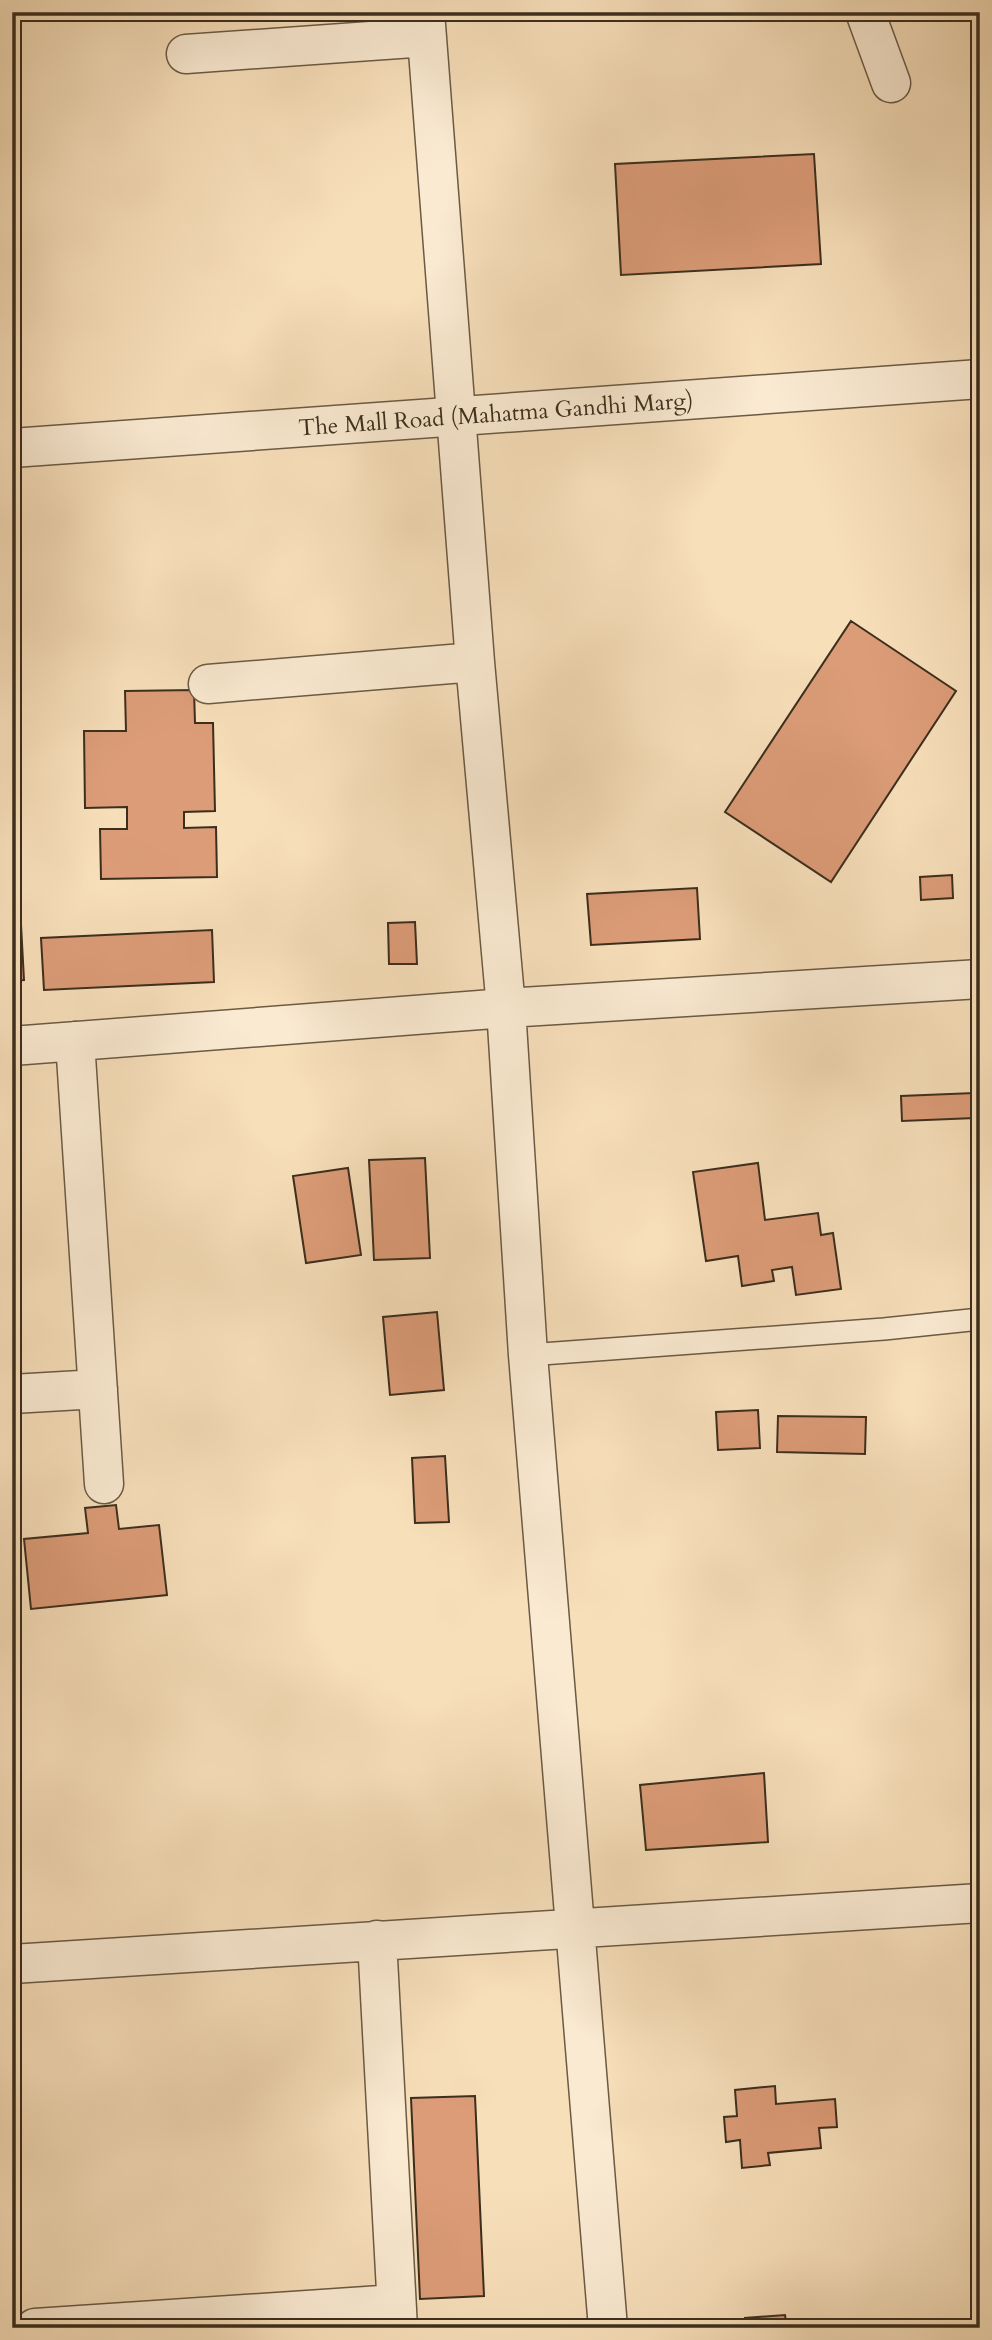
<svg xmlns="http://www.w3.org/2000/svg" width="992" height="2340" viewBox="0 0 992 2340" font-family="Cardo,serif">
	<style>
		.building { fill: #dc9c78; stroke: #3c2e1d; stroke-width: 2 }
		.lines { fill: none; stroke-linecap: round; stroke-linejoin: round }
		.service-casing { stroke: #6b5a44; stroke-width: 24 }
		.minor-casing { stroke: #6b5a44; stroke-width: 41 }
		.tertiary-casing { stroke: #6b5a44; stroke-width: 41 }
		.service { stroke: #faead2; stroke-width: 21 }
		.minor { stroke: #faead2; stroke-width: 38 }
		.tertiary { stroke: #faead2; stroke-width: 38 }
		.labels { text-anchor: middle; stroke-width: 6; stroke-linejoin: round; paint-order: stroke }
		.street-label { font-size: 23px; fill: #3c2e1d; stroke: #faead2 }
	</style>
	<rect width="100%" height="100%" fill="#f7dfba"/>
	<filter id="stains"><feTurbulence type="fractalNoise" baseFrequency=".00286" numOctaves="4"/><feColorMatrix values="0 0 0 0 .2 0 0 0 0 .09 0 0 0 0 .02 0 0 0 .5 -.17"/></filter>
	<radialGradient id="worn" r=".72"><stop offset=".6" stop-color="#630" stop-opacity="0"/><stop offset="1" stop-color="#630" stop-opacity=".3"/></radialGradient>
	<path class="building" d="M814,154L821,264L621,275L615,164Z
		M851,621L956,691L831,882L725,812Z
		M194,690L195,723H213L215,811L184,812V828L216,827L217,877L101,879L100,829H127V807L85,808L84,731H126L125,691Z
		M12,869H18L24,980L12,981Z
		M952,875L953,898L921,900L920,877Z
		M697,888L700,939L591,945L587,894Z
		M415,922L417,964H389L388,923Z
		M212,930L214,982L44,990L41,938Z
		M974,1093L975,1118L902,1121L901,1096Z
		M425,1158L430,1258L374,1260L369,1160Z
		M758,1163L765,1220L818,1213L821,1235L833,1233L841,1289L796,1295L792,1267L772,1270L774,1281L742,1286L738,1256L706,1261L693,1172Z
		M348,1168L361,1255L306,1263L293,1176Z
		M437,1312L444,1390L390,1395L383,1317Z
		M758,1410L760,1448L718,1450L716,1412Z
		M778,1416L866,1417L865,1454L777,1452Z
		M445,1456L449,1522L415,1523L412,1458Z
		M116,1505L119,1529L159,1525L167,1595L31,1609L24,1539L88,1533L85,1508Z
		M764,1773L768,1842L646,1850L640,1785Z
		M775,2086L776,2104L835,2099L837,2127L819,2128L821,2148L768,2153L770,2165L742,2168L740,2140L726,2142L724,2117L737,2116L735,2090Z
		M475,2096L484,2296L420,2299L411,2098Z
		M785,2315L787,2328H746L745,2318Z"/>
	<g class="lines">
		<defs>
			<path id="service" d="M528,1355L884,1329L980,1319"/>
			<path id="minor" d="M425,12L475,662L506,1008L528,1355L608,2328
				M865,12L891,83
				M186,54L427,37
				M208,684L475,662
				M75,1041L104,1484
				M12,1046L506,1008L980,979
				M12,1394L98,1389
				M377,1940L398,2328
				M12,1964L980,1903
				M35,2328L396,2304"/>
			<g id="tertiary">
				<path id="s1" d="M12,448L980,379"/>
			</g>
		</defs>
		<use href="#service" class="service-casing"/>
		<use href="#minor" class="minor-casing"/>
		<use href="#tertiary" class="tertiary-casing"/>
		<use href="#service" class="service"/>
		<use href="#minor" class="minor"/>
		<use href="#tertiary" class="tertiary"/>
	</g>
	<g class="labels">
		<g class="street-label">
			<text dy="8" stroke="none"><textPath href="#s1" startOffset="485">The Mall Road (Mahatma Gandhi Marg)</textPath></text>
		</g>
	</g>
	<rect width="992" height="2340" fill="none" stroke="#f7dfba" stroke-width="42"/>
	<rect x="14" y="14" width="964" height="2312" fill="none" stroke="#3c2e1d" stroke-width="3.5"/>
	<rect x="21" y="21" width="950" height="2298" fill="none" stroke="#3c2e1d" stroke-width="2"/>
	<rect width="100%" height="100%" filter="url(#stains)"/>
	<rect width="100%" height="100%" fill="url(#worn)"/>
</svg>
